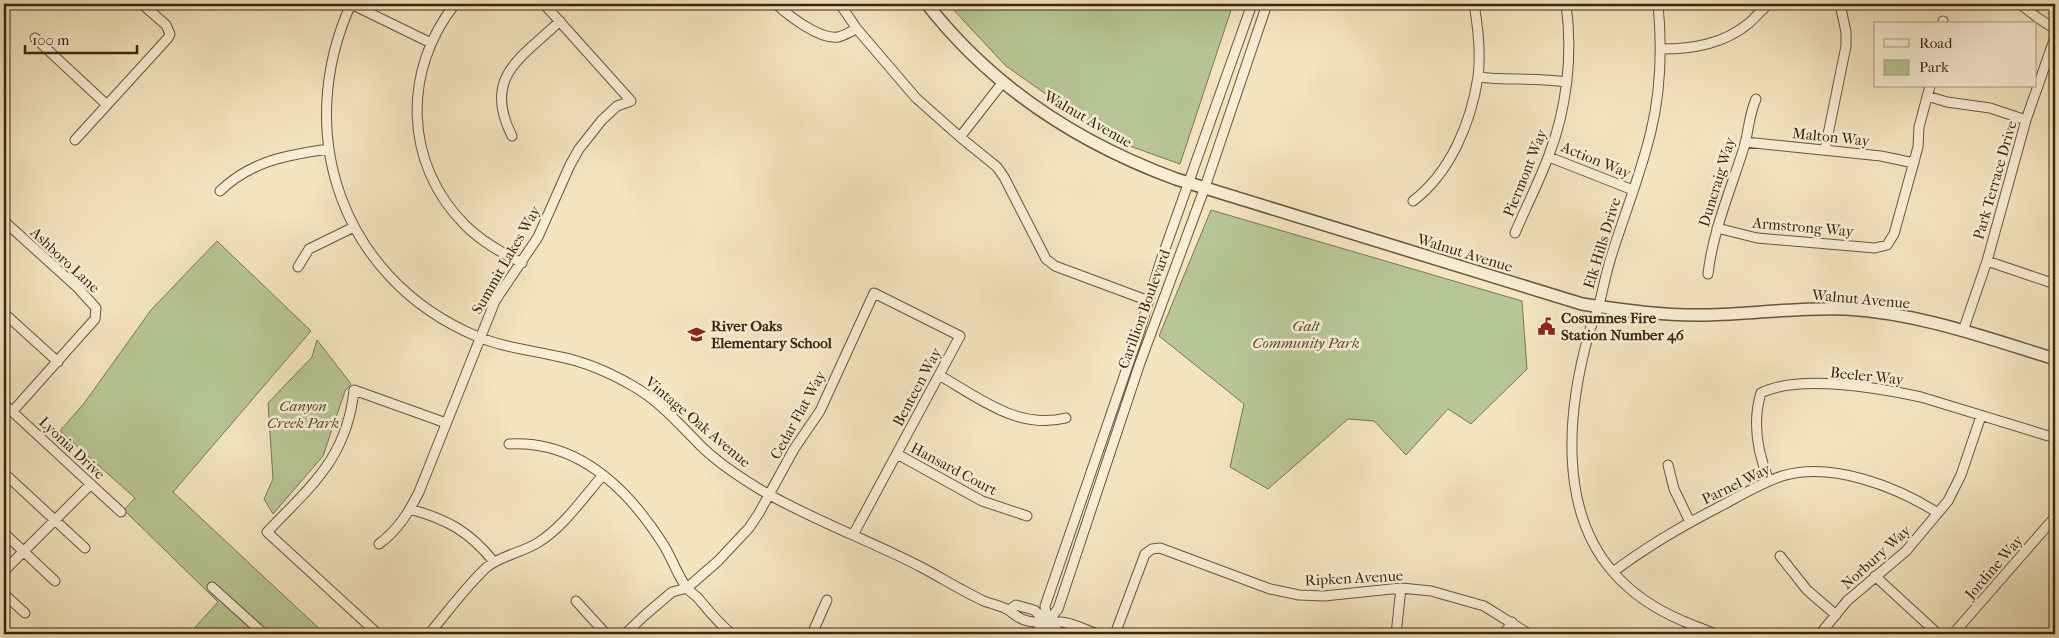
<svg xmlns="http://www.w3.org/2000/svg" width="2059" height="638" viewBox="0 0 2059 638" font-family="'IM FELL French Canon',serif">
	<style>
		.green { fill: #b7c695; stroke: #797653 }
		.lines { fill: none; stroke-linecap: round; stroke-linejoin: round }
		.minor-casing { stroke: #69553c; stroke-width: 11 }
		.tertiary-casing { stroke: #69553c; stroke-width: 14 }
		.minor { stroke: #f8eed5; stroke-width: 9 }
		.tertiary { stroke: #f8eed5; stroke-width: 11 }
		.labels { text-anchor: middle; stroke-width: 5; stroke-linejoin: round; paint-order: stroke }
		.street-label { font-size: 15px; fill: #3b2511; stroke: #f8eed5 }
		.poi-label { font-size: 15px; font-weight: bold; fill: #3b2511; stroke: #f8eed5; text-anchor: start }
		.park-label { font-size: 15px; font-style: italic; fill: #5a4d32; stroke: #f8eed5 }
	</style>
	<rect width="100%" height="100%" fill="#f4e5bf"/>
	<filter id="stains"><feTurbulence type="fractalNoise" baseFrequency=".004" numOctaves="4"/><feColorMatrix values="0 0 0 0 .2 0 0 0 0 .09 0 0 0 0 .02 0 0 0 .5 -.17"/></filter>
	<radialGradient id="worn" r=".72"><stop offset=".6" stop-color="#630" stop-opacity="0"/><stop offset="1" stop-color="#630" stop-opacity=".3"/></radialGradient>
	<path class="green" d="M948,4H1233L1180,164L1110,139L1006,66Z
		M1211,210L1522,301L1527,369L1471,424L1448,409L1406,455L1374,421L1348,419L1268,489L1230,467L1244,404L1159,336Z
		M217,241L311,331L173,492L325,634H189L218,602L124,510L135,498L60,431L85,402L151,310Z
		M317,340L351,384L345,391L323,456L273,514L264,499L273,479L268,403L312,357Z"/>
	<g class="lines">
		<defs>
			<path id="minor" d="M351,4C292,134 342,279 476,336C502,347 529,350 556,356C583,361 609,372 633,386C661,402 680,425 703,448C720,464 741,478 761,490C812,520 869,540 921,567C942,578 962,591 984,601C991,604 1003,606 1010,611C1017,616 1018,619 1028,621C1039,624 1050,621 1061,622C1073,623 1086,630 1098,634
				M351,4L431,43
				M455,4C402,71 404,164 465,225C482,242 502,253 522,263
				M776,4C789,16 820,40 838,37C844,36 851,31 857,29
				M840,4L857,29L916,98L960,137L1003,82
				M1658,4C1662,46 1661,90 1651,131C1641,174 1624,215 1611,257C1606,273 1603,289 1599,305C1596,314 1592,323 1589,333C1568,408 1557,508 1613,572C1632,594 1657,610 1683,621C1694,626 1704,629 1715,634
				M2020,4L2038,18L2055,29
				M1943,21V24
				M35,38L107,105
				M1661,49C1693,49 1724,44 1749,23C1756,17 1762,9 1769,4
				M1478,77C1507,81 1537,77 1566,82
				M1927,96L1947,102L1990,108L2026,120
				M512,136C482,77 521,58 560,21
				M960,137L997,167L1004,177L1046,259L1055,266L1149,301
				M75,140L168,38L170,34L166,25L142,4
				M1745,142L1881,156L1914,163
				M1825,149L1846,46V32L1840,4
				M1549,157L1633,190
				M220,191C251,161 287,155 328,149
				M1413,201C1450,173 1471,123 1478,77C1481,53 1478,27 1474,4
				M4,221L78,288L96,308L95,319L12,412
				M1717,228L1757,238L1875,248L1887,245L1894,234L1918,147L1919,127L1930,86
				M1515,233C1526,207 1539,182 1549,155C1567,108 1573,54 1566,4
				M1987,261L2055,284
				M298,267L309,249L354,227
				M1708,274C1713,229 1732,187 1745,144C1749,128 1749,115 1756,99
				M4,313L58,362
				M1963,331L1987,261L2026,120L2055,37
				M939,375C979,398 1018,430 1066,418
				M4,404L121,512
				M509,444C579,440 628,489 663,544C672,558 677,575 687,588C690,592 695,595 698,598C709,611 718,623 732,634
				M897,454L982,501L1027,516
				M1668,465L1674,489L1690,522
				M4,473L85,548
				M1769,481C1758,454 1752,422 1761,393C1799,374 1879,388 1921,397L2055,438
				M410,509C448,520 469,531 494,562
				M4,533L55,581
				M379,544C398,530 409,512 419,492L495,301L538,237L570,165L579,149L602,120L617,106L631,101L544,4
				M1780,556L1807,590L1836,615
				M4,571L91,484
				M1613,572C1646,547 1680,527 1717,508C1738,497 1759,484 1782,476C1832,461 1897,487 1938,513
				M1875,576L1938,634
				M212,587L264,634
				M4,594L25,613
				M576,601L606,634
				M1009,610L1016,605L1034,610L1059,632L1064,634
				M1047,622L1058,609L1140,363L1205,187L1267,4
				M1047,622L1045,606L1140,330L1160,263L1252,4
				M378,634L267,532C311,486 347,458 354,390L446,423
				M429,634C447,613 466,586 487,567C502,555 522,553 539,542C564,526 583,498 603,475
				M625,634L645,615L672,592L687,588L718,561L749,528L759,513L794,449L820,411L874,293L960,336L853,535
				M812,634L827,600
				M1115,634L1145,554L1152,549L1160,548L1270,589L1299,595L1324,596L1401,588L1431,591L1484,606L1529,634
				M1396,634L1401,588
				M1504,634L1512,622
				M1820,634L1847,601L1906,551L1948,501L1961,475L1981,416
				M1953,634L2055,517"/>
			<path id="tertiary" d="M927,4C991,86 1078,143 1176,179L1582,304C1623,310 1665,316 1706,315C1753,314 1799,307 1846,309C1919,313 1987,338 2055,359
				M1036,634L1047,622"/>
		</defs>
		<use href="#minor" class="minor-casing"/>
		<use href="#tertiary" class="tertiary-casing"/>
		<use href="#minor" class="minor"/>
		<use href="#tertiary" class="tertiary"/>
	</g>
	<defs>
		<symbol id="civic-bare" viewBox="-9 -9 18 18"><path d="M-.6-6.5H3V-4.5H.6V-3L4-1V1h2V6H-6V1h2V-1L-.6-3ZM-1.2 2.5V6h2.4V2.5Z" fill="#8f2418" stroke="#f8eed5" stroke-width="2.5" paint-order="stroke"/></symbol>
		<symbol id="school-bare" viewBox="-9 -9 18 18"><path d="M0-5L7-2L0 1L-7-2ZM-4 1L0 2.5L4 1V4Q0 6-4 4Z" fill="#8f2418" stroke="#f8eed5" stroke-width="2.5" paint-order="stroke"/></symbol>
	</defs>
	<g fill-rule="evenodd">
		<use href="#civic-bare" x="1534" y="314" width="25" height="25"/>
		<use href="#school-bare" x="684" y="322" width="25" height="25"/>
	</g>
	<g class="labels">
		<g class="street-label">
			<text transform="translate(1088 119) rotate(30)" y="5">Walnut Avenue</text>
			<text transform="translate(1831 137) rotate(6)" y="5">Malton Way</text>
			<text transform="translate(1596 160) rotate(22)" y="5">Action Way</text>
			<text transform="translate(1525 173) rotate(-68)" y="5">Piermont Way</text>
			<text transform="translate(1995 180) rotate(-74)" y="5">Park Terrace Drive</text>
			<text transform="translate(1717 182) rotate(-73)" y="5">Duncraig Way</text>
			<text transform="translate(1803 227) rotate(5)" y="5">Armstrong Way</text>
			<text transform="translate(1602 243) rotate(-73)" y="5">Elk Hills Drive</text>
			<text transform="translate(1465 253) rotate(17)" y="5">Walnut Avenue</text>
			<text transform="translate(65 260) rotate(43)" y="5">Ashboro Lane</text>
			<text transform="translate(506 260) rotate(-60)" y="5">Summit Lakes Way</text>
			<text transform="translate(1861 299) rotate(5)" y="5">Walnut Avenue</text>
			<text transform="translate(1144 309) rotate(-70)" y="5">Carillion Boulevard</text>
			<text transform="translate(1867 376) rotate(6)" y="5">Beeler Way</text>
			<text transform="translate(917 387) rotate(-62)" y="5">Benteen Way</text>
			<text transform="translate(798 415) rotate(-61)" y="5">Cedar Flat Way</text>
			<text transform="translate(698 422) rotate(40)" y="5">Vintage Oak Avenue</text>
			<text transform="translate(72 448) rotate(43)" y="5">Lyonia Drive</text>
			<text transform="translate(954 469) rotate(28)" y="5">Hansard Court</text>
			<text transform="translate(1736 484) rotate(-26)" y="5">Parnel Way</text>
			<text transform="translate(1876 557) rotate(-42)" y="5">Norbury Way</text>
			<text transform="translate(1994 567) rotate(-49)" y="5">Jordine Way</text>
			<text transform="translate(1354 578) rotate(-3)" y="5">Ripken Avenue</text>
		</g>
		<g class="poi-label">
			<text x="1561" y="323">Cosumnes Fire<tspan x="1561" dy="17">Station Number 46</tspan></text>
			<text x="711" y="331">River Oaks<tspan x="711" dy="17">Elementary School</tspan></text>
		</g>
		<g class="park-label">
			<text x="1306" y="331">Galt<tspan x="1306" dy="17">Community Park</tspan></text>
			<text x="303" y="411">Canyon<tspan x="303" dy="17">Creek Park</tspan></text>
		</g>
	</g>
	<rect width="2059" height="638" fill="none" stroke="#f4e5bf" stroke-width="20"/>
	<rect x="5" y="5" width="2049" height="628" fill="none" stroke="#3b2511" stroke-width="2.5"/>
	<rect x="10" y="10" width="2039" height="618" fill="none" stroke="#3b2511"/>
	<rect x="1874" y="22" width="162" height="65" fill="#f8eed5" stroke="#ac9e87"/>
	<rect x="1884" y="39" width="25" height="8" fill="#f8eed5" stroke="#ac9e87"/>
	<text x="1919" y="48" font-size="15" fill="#3b2511">Road</text>
	<rect x="1884" y="60" width="25" height="15" fill="#b7c695" stroke="#ac9e87"/>
	<text x="1919" y="72" font-size="15" fill="#3b2511">Park</text>
	<path d="M25 45v8h112v-8" fill="none" stroke="#3b2511" stroke-width="2.5"/>
	<text x="32" y="45" font-size="15" fill="#3b2511" stroke="#f8eed5" stroke-width="4" paint-order="stroke">100 m</text>
	<rect width="100%" height="100%" filter="url(#stains)"/>
	<rect width="100%" height="100%" fill="url(#worn)"/>
</svg>
